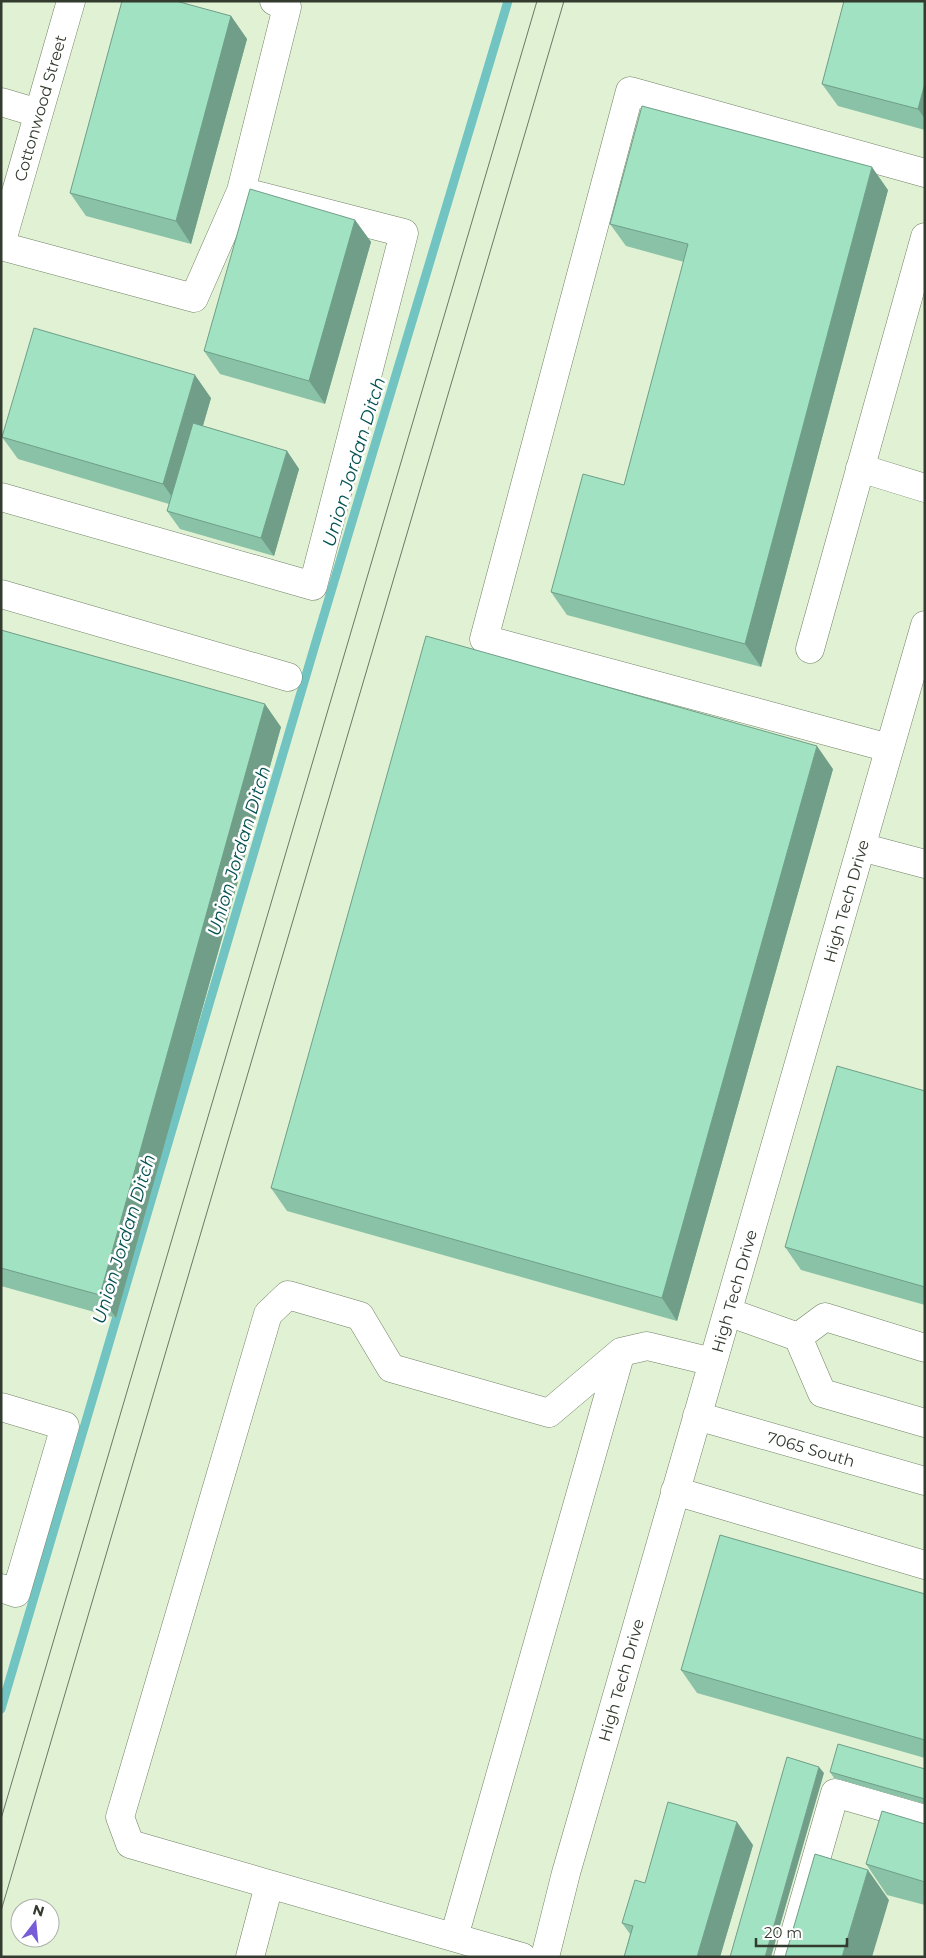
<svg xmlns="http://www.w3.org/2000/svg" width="926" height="1958" viewBox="0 0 926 1958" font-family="Montserrat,sans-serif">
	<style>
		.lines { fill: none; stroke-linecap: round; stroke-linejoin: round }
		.stream { stroke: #72c4c3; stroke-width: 9 }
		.minor-casing { stroke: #708065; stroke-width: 29 }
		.minor { stroke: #fff; stroke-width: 28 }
		.tram { stroke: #6c7765; stroke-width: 1 }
		.wall { fill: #8ac2a7 }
		.shaded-wall { fill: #709e88 }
		.building { fill: #a0e2c2; stroke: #709e88 }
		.labels { text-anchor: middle; stroke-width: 5; stroke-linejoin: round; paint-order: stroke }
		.street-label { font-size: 16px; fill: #333a2e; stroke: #fff }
		.water-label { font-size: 18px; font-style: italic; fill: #045252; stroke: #fff }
	</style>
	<rect width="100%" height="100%" fill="#e1f2d4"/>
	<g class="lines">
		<path class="stream" d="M1,1709L315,645L508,1"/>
		<defs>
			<path id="minor" d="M1,102L38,113
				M1,244L71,1
				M1,246L194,298L241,191
				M860,468L925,488
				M1,497L313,586L404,233L241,191L287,7L274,1
				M1,594L288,677
				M810,649L925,237
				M889,748L484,639L630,91L925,173
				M861,847L925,864
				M728,1312L798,1337L825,1317L925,1348
				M798,1337L822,1393L925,1423
				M1,1407L65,1426L16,1593L1,1588
				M697,1416L925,1481
				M675,1491L925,1565
				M454,1937L621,1352
				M250,1957L269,1885
				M522,1957L130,1844L120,1817L268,1314L288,1295L360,1316L391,1368L549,1413L621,1352L647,1346L713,1362
				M545,1957L566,1873L925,625
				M788,1957L835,1793L925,1819"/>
		</defs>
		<use href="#minor" class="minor-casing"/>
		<use href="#minor" class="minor"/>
		<path class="tram" d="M1,1819L537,1
			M1,1911L564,1"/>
	</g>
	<path class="wall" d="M925,1V130L838,106L822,84Z
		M231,16L247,39L191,244L86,216L70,193Z
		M888,190L761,667L567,615L551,592L624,485L684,262L626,246L610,224Z
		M355,220L371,242L325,404L220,374L204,351Z
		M211,398L203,426L287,451L299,469L274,556L180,529L167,511L169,504L18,459L2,437Z
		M1,630L281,727L116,1318L1,1286Z
		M833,769L677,1321L287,1211L271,1188Z
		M925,1091V1305L801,1270L785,1247Z
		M925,1594V1758L697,1693L681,1670Z
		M925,1769V1804L834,1778L830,1772Z
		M925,1824V1905L887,1895L866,1864Z
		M753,1845L720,1957H624L630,1934L622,1923L645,1883Z"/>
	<path class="shaded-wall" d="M231,16L247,39L191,244L176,221Z
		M925,83V119L918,109Z
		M872,167L888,190L761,667L745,644Z
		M355,220L371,242L325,404L309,381Z
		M195,375L211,398L179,507L163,484Z
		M287,451L299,469L274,556L261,538Z
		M265,704L281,727L116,1318L100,1295Z
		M817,746L833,769L677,1321L662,1298Z
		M819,1767L824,1773L771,1957H765Z
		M737,1822L753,1845L720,1957H697Z
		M868,1870L889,1900L872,1957H842Z"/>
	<path class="building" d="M122,1H176L231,16L176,221L70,193Z
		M844,1H925V83L918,109L822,84Z
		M642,106L872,167L745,644L551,592L583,474L624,485L688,244L610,224Z
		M250,189L355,220L309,381L204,351Z
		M34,328L195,375L163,484L2,437Z
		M193,423L287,451L261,538L167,511Z
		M1,630L265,704L100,1295L1,1268Z
		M426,636L817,746L662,1298L271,1188Z
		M837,1066L925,1091V1287L785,1247Z
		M720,1535L925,1594V1740L681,1670Z
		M838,1744L925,1769V1799L830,1772Z
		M787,1757L819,1767L765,1957H730Z
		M668,1802L737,1822L697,1957H624L633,1926L622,1923L635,1880L645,1883Z
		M882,1811L925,1824V1882L866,1864Z
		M815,1854L868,1870L842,1957H785Z"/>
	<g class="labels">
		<g class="street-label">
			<text transform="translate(40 108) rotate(-74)" y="6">Cottonwood Street</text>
			<text transform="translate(846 901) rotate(-74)" y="6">High Tech Drive</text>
			<text transform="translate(734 1291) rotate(-74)" y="6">High Tech Drive</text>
			<text transform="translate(811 1449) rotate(16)" y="6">7065 South</text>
			<text transform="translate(621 1680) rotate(-74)" y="6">High Tech Drive</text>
		</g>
		<g class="water-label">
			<text transform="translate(354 462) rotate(-73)" y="6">Union Jordan Ditch</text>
			<text transform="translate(239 851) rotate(-73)" y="6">Union Jordan Ditch</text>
			<text transform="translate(124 1239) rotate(-73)" y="6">Union Jordan Ditch</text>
		</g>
	</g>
	<rect width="926" height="1958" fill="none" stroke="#333a2e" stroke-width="5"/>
	<g transform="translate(35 1923) rotate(16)"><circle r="24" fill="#ffffff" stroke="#adb0ab"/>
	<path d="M0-4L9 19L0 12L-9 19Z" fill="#775cd7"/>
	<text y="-8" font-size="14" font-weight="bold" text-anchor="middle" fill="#333a2e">N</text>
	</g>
	<path d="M756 1938v8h91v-8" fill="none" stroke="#333a2e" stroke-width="2.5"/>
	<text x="764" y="1938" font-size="15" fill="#333a2e" stroke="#ffffff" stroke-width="4" paint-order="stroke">20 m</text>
</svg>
